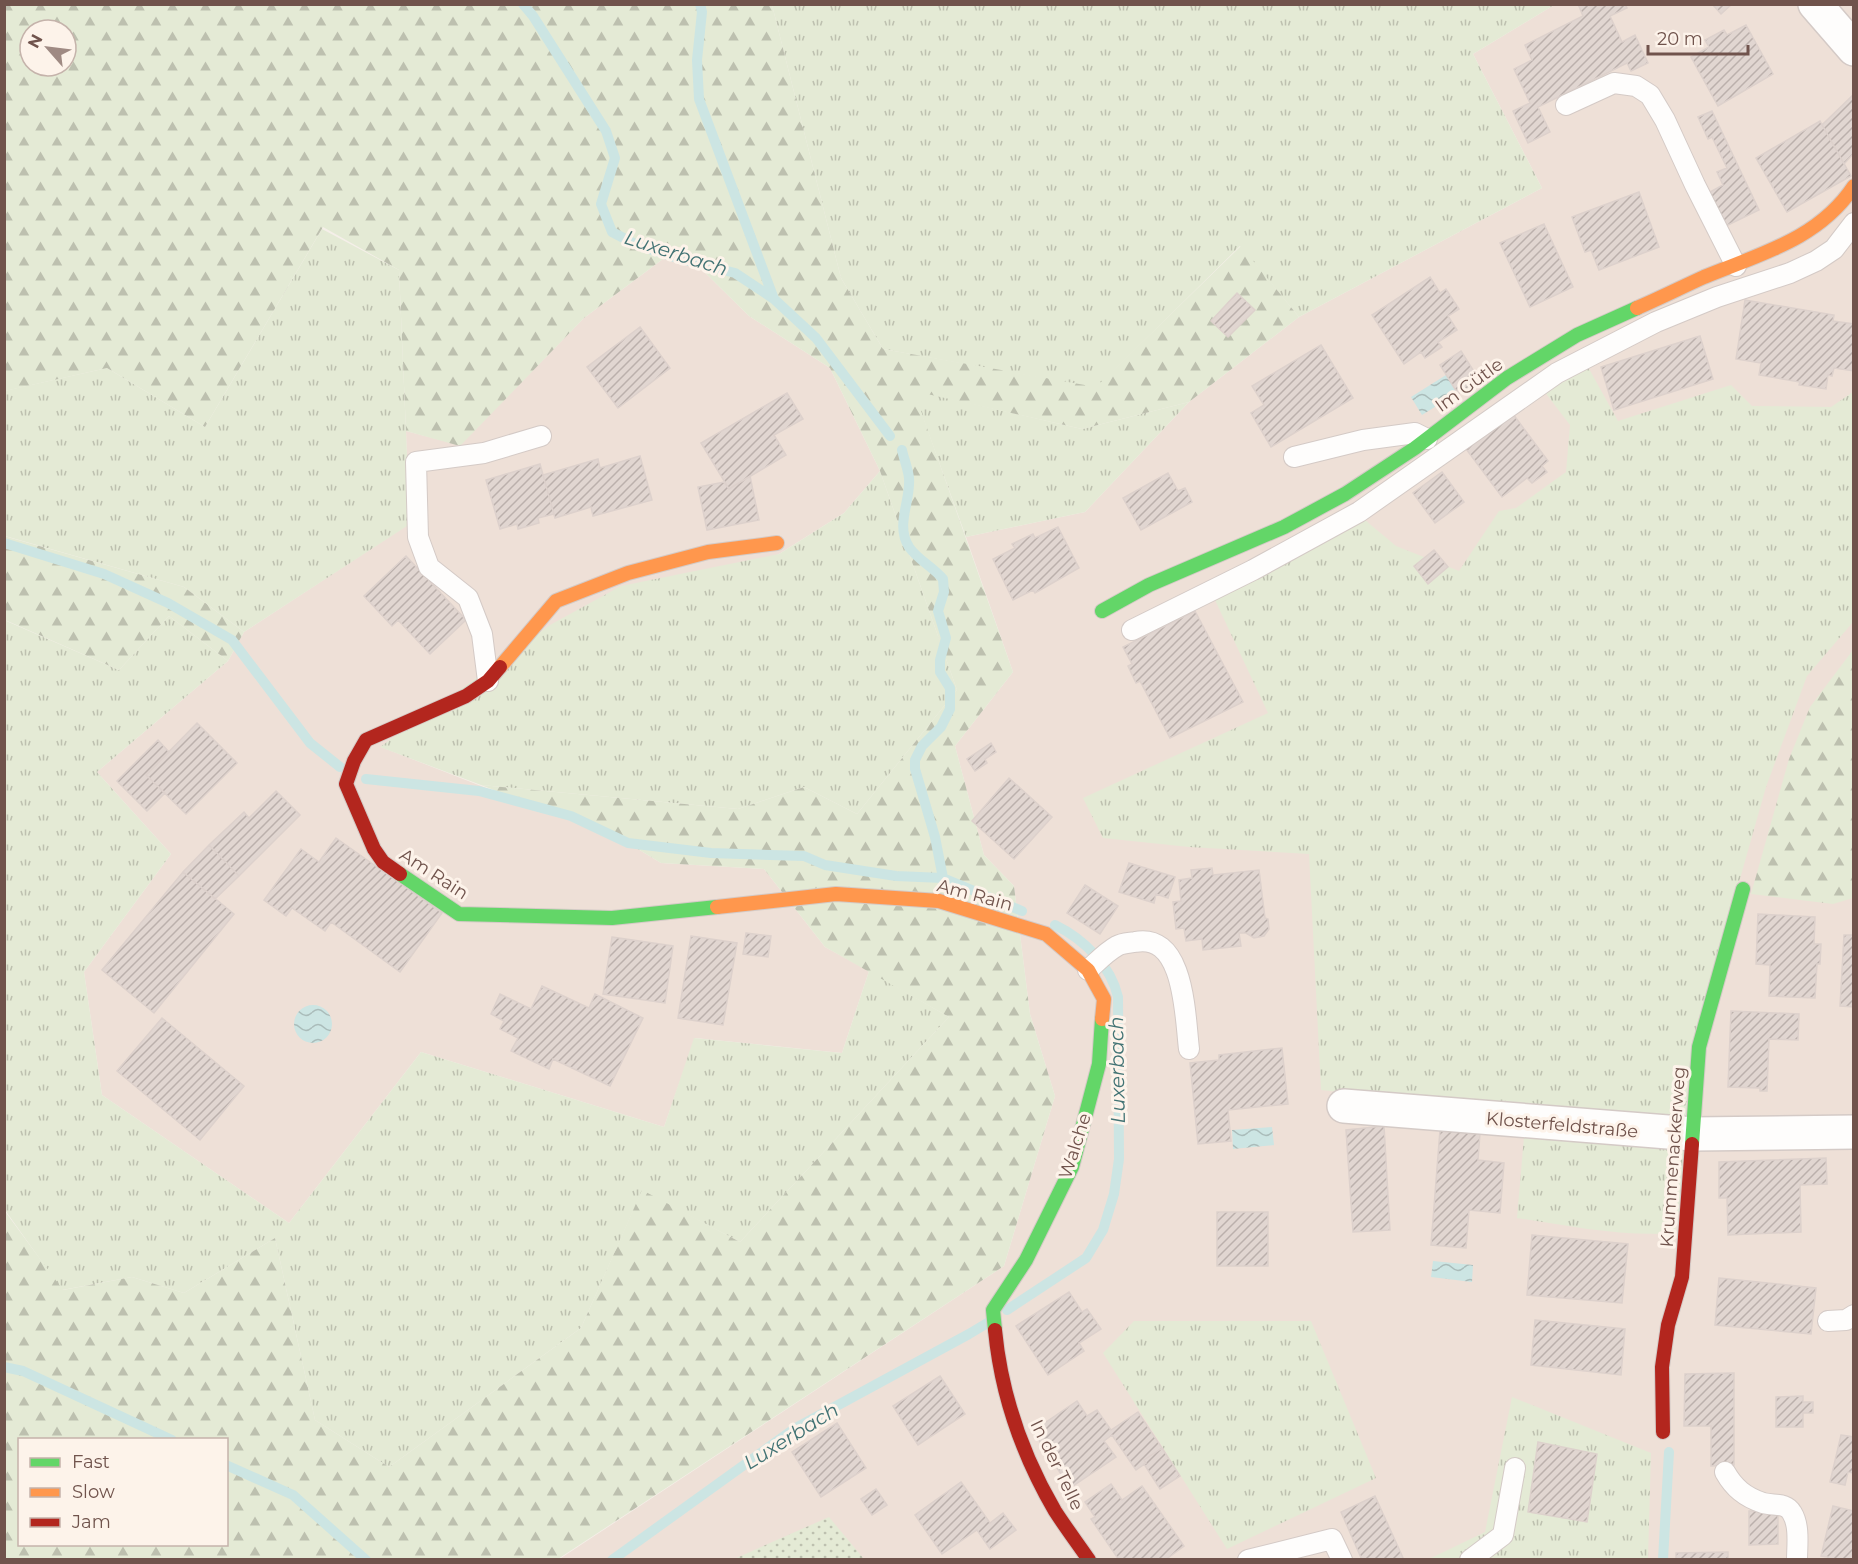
<svg xmlns="http://www.w3.org/2000/svg" width="1858" height="1564" viewBox="0 0 1858 1564" font-family="Montserrat,sans-serif">
	<style>
		.residential { fill: #eee0d7 }
		.grass { fill: url(#grass-tufts) }
		.forest { fill: url(#forest-firs); fill-rule: evenodd }
		.park { fill: url(#park-dots) }
		.water { fill: url(#water-waves) }
		.lines { fill: none; stroke-linecap: round; stroke-linejoin: round }
		.stream { stroke: #cce5e3; stroke-width: 10 }
		.building { fill: url(#building-hatch); stroke: #ddd1cc; stroke-width: 1.5 }
		.lane-casing { stroke: #d4cac6; stroke-width: 22 }
		.street-casing { stroke: #d4cac6; stroke-width: 36 }
		.fast-casing { stroke: #d4cac6; stroke-width: 16 }
		.slow-casing { stroke: #d4cac6; stroke-width: 16 }
		.jam-casing { stroke: #d4cac6; stroke-width: 16 }
		.lane { stroke: #fefdfc; stroke-width: 20 }
		.street { stroke: #fefdfc; stroke-width: 33 }
		.fast { stroke: #63d668; stroke-width: 14 }
		.slow { stroke: #ff974d; stroke-width: 14 }
		.jam { stroke: #b3261e; stroke-width: 14 }
		.labels { text-anchor: middle; stroke-width: 6; stroke-linejoin: round; paint-order: stroke }
		.street-label { font-size: 18px; fill: #70534c; stroke: #fdf3ea }
		.water-label { font-size: 20px; font-style: italic; fill: #427374; stroke: #fdf3ea }
	</style>
	<defs>
		<pattern id="grass-tufts" width="24" height="20" patternUnits="userSpaceOnUse" patternTransform="scale(1.5)"><rect width="24" height="20" fill="#e4ead5"/><path d="M3 7l-1-3M5 7V3M7 7l1-3M15 17l-1-3M17 17v-4M19 17l1-3" fill="none" stroke="#bdc0af"/></pattern>
		<pattern id="forest-firs" width="22" height="20" patternUnits="userSpaceOnUse" patternTransform="scale(1.5)"><rect width="22" height="20" fill="#e4ead5"/><path d="M5 1l3.5 6h-7zM16 11l3.5 6h-7z" fill="#bdc0af"/></pattern>
		<pattern id="park-dots" width="8" height="8" patternUnits="userSpaceOnUse" patternTransform="scale(1.5)"><rect width="8" height="8" fill="#e4ead5"/><path d="M2 2h.1M6 6h.1" fill="none" stroke="#bdc0af" stroke-width="1.8" stroke-linecap="round"/></pattern>
		<pattern id="water-waves" width="16" height="10" patternUnits="userSpaceOnUse" patternTransform="scale(1.5)"><rect width="16" height="10" fill="#cce5e3"/><path d="M0 5q4-4 8 0t8 0" fill="none" stroke="#aabcba"/></pattern>
		<pattern id="building-hatch" width="6" height="6" patternUnits="userSpaceOnUse" patternTransform="scale(1.5)"><rect width="6" height="6" fill="#e1d6d1"/><path d="M-1 1l2-2M0 6l6-6M5 7l2-2" fill="none" stroke="#bbb0ac"/></pattern>
	</defs>
	<rect width="100%" height="100%" fill="#f5efe9"/>
	<path class="residential" d="M1554,5H1853V1559L558,1560L1004,1266L1055,1096L1030,1014L1014,886L984,855L955,746L1013,672L966,537L1085,512L1189,402L1299,317L1542,188L1473,54Z
		M679,247L749,316L830,368L880,471L844,513L779,554L381,747L628,843L661,863L764,869L825,947L869,971L842,1053L695,1038L664,1127L421,1052L289,1223L102,1095L84,972L171,854L97,772L228,661L244,632L409,524L406,431L460,445L584,318Z"/>
	<path class="grass" d="M772,5H1554L1473,54L1542,188L1299,317L1240,246L1096,388L883,349L841,278Z
		M322,229L399,270L410,524L244,632L184,587L5,536L4,391L107,368L205,427Z
		M1588,367L1618,421L1731,385L1752,406L1831,407L1853,392V622L1807,676L1766,787L1730,914L1675,1233C1622,1237 1569,1226 1517,1218L1526,1113L1321,1090L1309,854L1189,847L1103,838L1083,798L1268,713L1215,600L1365,520L1396,546L1459,571L1499,511L1516,508L1566,472L1570,425L1544,391Z
		M913,390L1082,429L1189,402L1085,512L966,537Z
		M880,471L957,690L857,814L804,787L738,809L481,785L380,747L550,625L621,586L779,554L844,513Z
		M169,616L228,661L97,772L171,854L84,972L102,1095L289,1223L421,1052L664,1127L694,1038L842,1053L869,971L949,1017L740,1242L642,1191L581,1328L389,1467L315,1420L275,1238L184,1293L132,1277L62,1290L5,1210L4,620L119,670Z
		M1134,1321H1311L1376,1478L1227,1549L1103,1353Z
		M1512,1397L1651,1453L1648,1559L1427,1560L1485,1532Z"/>
	<path class="forest" d="M5,5H772L841,278L883,349L1096,387L1241,246L1299,317L1189,402L1082,429L914,391L1013,672L955,746L984,855L1014,886L1030,1014L1055,1096L1004,1266L558,1559H5L4,1210L63,1290L132,1277L184,1293L275,1238L315,1420L389,1467L581,1328L642,1190L740,1242L949,1017L825,947L764,869L661,863L628,843L481,785L738,809L804,787L857,814L957,690L880,471L830,368L749,316L679,247L584,318L460,446L406,431L399,270L323,227L205,427L107,368L5,391ZM30,30H66V66H30ZM20,1440H226V1544H20Z
		M4,536L184,587L244,632L228,661L169,616L119,670L5,620Z
		M1853,650V898L1833,904L1751,894L1789,759L1810,707Z"/>
	<path class="park" d="M829,1517L864,1559H734Z"/>
	<path class="water" d="M1446,375L1457,393L1422,415L1411,397Z
		M294 1024a19 19 0 1 1 38 0a19 19 0 1 1-38 0Z
		M1272,1127L1274,1145L1233,1149L1232,1130Z
		M1433,1261L1473,1265L1472,1282L1431,1277Z"/>
	<g class="lines">
		<path class="stream" d="M523,4L533,16L606,131L615,158L601,204L612,232L637,245L677,258L735,273L774,299L816,338L890,436
			M700,4L702,12L697,60L699,99L774,299
			M902,450C904,459 908,469 909,478C911,501 895,525 909,547C918,560 933,567 943,579L944,592L938,611L946,638L940,660V672L950,688V709L941,727L922,746L915,760V769L935,837L943,878L1022,911
			M4,543L104,574L168,603L232,640L310,743L340,767
			M366,779L479,791L571,816L628,843L711,853L804,856L825,865L896,876L943,878
			M1007,1310L1086,1258L1103,1230L1114,1194L1119,1159L1118,997C1111,966 1084,939 1055,925
			M4,1367L23,1371L172,1440
			M226,1465L293,1495L366,1560
			M612,1560L794,1429L969,1334L989,1322
			M1663,1560L1669,1452"/>
	</g>
	<path class="building" d="M1578,4H1625L1627,8L1610,16L1622,42L1635,35L1648,63L1631,71L1627,63L1538,107L1550,132L1528,143L1513,111L1530,103L1514,69L1532,60L1525,45L1583,16Z
		M1712,4H1732L1721,14Z
		M1746,25L1773,74L1718,106L1691,57L1709,47L1705,40L1724,30L1727,35Z
		M1854,94V153L1844,164L1822,125Z
		M1712,111L1759,210L1724,227L1708,193L1723,185L1717,172L1727,168L1712,137L1708,139L1698,117Z
		M1820,121L1851,176L1787,212L1756,158Z
		M1639,192L1659,247L1599,270L1591,250L1585,252L1572,217Z
		M1544,224L1573,287L1530,307L1500,243Z
		M1430,277L1440,293L1446,289L1459,309L1448,316L1457,330L1438,342L1442,347L1425,358L1421,352L1404,364L1372,315Z
		M1237,293L1255,310L1228,337L1211,321Z
		M1745,300L1834,315L1833,321L1854,324V371L1834,368L1832,376L1828,375L1826,389L1799,385L1800,382L1759,375L1761,363L1736,359Z
		M640,327L670,368L618,408L587,367Z
		M1700,336L1713,379L1614,410L1601,367Z
		M1321,345L1353,398L1271,447L1251,413L1264,405L1252,386Z
		M1461,351L1480,381L1458,394L1440,365Z
		M787,393L803,419L774,435L786,455L729,489L701,443Z
		M1513,414L1548,461L1542,466L1547,472L1532,483L1527,478L1502,497L1466,449Z
		M640,456L652,500L593,516L591,507L555,518L543,475L598,459L600,468Z
		M540,464L554,514L538,518L539,523L518,529L517,524L500,529L486,480Z
		M1442,472L1464,502L1435,523L1413,493Z
		M1168,473L1178,491L1185,488L1192,502L1141,530L1123,498Z
		M750,476L759,520L707,530L698,487L724,482L729,489Z
		M1058,527L1079,568L1035,593L1033,590L1013,600L993,559L1015,548L1012,544L1033,534L1035,538Z
		M1434,550L1448,567L1428,584L1414,566Z
		M406,556L466,620L430,654L398,620L392,626L364,596Z
		M1195,611L1243,702L1170,738L1140,681L1136,683L1128,666L1132,664L1123,647Z
		M197,723L237,763L186,814L146,775Z
		M158,740L169,752L146,775L165,793L147,811L117,781Z
		M991,743L996,752L985,759L987,763L975,771L967,759Z
		M1009,778L1052,817L1014,859L972,821Z
		M276,791L300,815L239,876L209,845L244,812L249,818Z
		M336,838L442,913L400,972L331,922L325,931L292,908L286,916L264,900L301,849L319,862Z
		M209,845L239,876L215,899L183,872Z
		M1129,863L1175,877L1168,898L1156,894L1154,903L1119,892Z
		M1212,868L1213,875L1259,870L1265,918L1268,919L1269,929L1264,936L1254,938L1246,933H1239L1241,946L1203,950L1202,939L1186,941L1184,928L1176,929L1173,902L1181,901L1179,880L1192,878L1191,870Z
		M183,872L234,914L154,1013L102,970Z
		M1085,885L1118,906L1100,934L1067,913Z
		M1758,914L1815,917L1814,944H1821L1820,964H1817L1815,998L1769,996L1770,965L1756,964Z
		M746,933L771,936L768,957L743,954Z
		M1844,935H1854V1007L1840,1006Z
		M691,936L737,943L723,1025L678,1018Z
		M612,937L673,946L665,1003L603,994Z
		M542,986L589,1008L595,994L643,1018L610,1086L553,1059L549,1069L511,1051L518,1038L500,1029L504,1021L491,1014L500,994L531,1009Z
		M1731,1011L1799,1014L1798,1040L1769,1039L1767,1091H1760V1088L1728,1087Z
		M162,1018L244,1086L200,1140L117,1071Z
		M1282,1048L1288,1104L1228,1110L1231,1141L1198,1144L1190,1063L1219,1060V1055Z
		M1384,1126L1390,1230L1353,1232L1346,1130Z
		M1440,1130L1480,1133L1478,1160L1504,1163L1500,1213L1469,1210L1466,1248L1431,1245Z
		M1826,1158L1827,1184L1800,1185L1801,1232L1728,1235L1727,1198H1719V1162Z
		M1217,1212H1268V1266H1217Z
		M1532,1235L1628,1244L1622,1303L1527,1295Z
		M1719,1278L1816,1288L1811,1334L1715,1325Z
		M1069,1292L1082,1312L1087,1309L1101,1329L1079,1343L1084,1351L1048,1375L1016,1326Z
		M1535,1320L1625,1329L1621,1375L1531,1365Z
		M1734,1373V1465L1711,1466V1426H1684L1685,1374Z
		M940,1376L965,1414L918,1445L893,1406Z
		M1803,1396V1402H1813V1413H1803V1427H1776V1397Z
		M1077,1401L1087,1416L1097,1410L1111,1430L1138,1412L1162,1448L1144,1460L1146,1463L1136,1470L1112,1435L1104,1441L1116,1457L1070,1488L1033,1431Z
		M837,1423L866,1468L821,1497L792,1452Z
		M1841,1435L1854,1437V1473L1848,1472L1845,1485L1830,1482Z
		M1538,1442L1597,1454L1587,1522L1528,1512Z
		M1162,1448L1180,1476L1160,1489L1144,1464L1146,1463L1144,1460Z
		M961,1482L990,1523L1003,1513L1016,1530L990,1549L977,1530L942,1554L915,1515Z
		M1111,1484L1122,1500L1142,1486L1184,1546L1165,1560H1119L1091,1519L1095,1517L1085,1502Z
		M876,1489L887,1505L872,1515L861,1499Z
		M1375,1496L1404,1560H1362L1341,1512Z
		M1833,1506L1854,1511V1560H1827L1828,1557L1821,1556Z
		M1749,1511H1778V1544L1749,1545Z
		M1728,1552V1560H1676V1553Z"/>
	<g class="lines">
		<defs>
			<path id="lane" d="M1566,105L1614,83L1636,86L1650,95L1665,120L1695,185L1736,266
				M1294,457L1363,440L1415,433L1427,439
				M1132,630L1253,570L1359,512L1557,373L1656,322L1717,297L1790,273L1816,261L1834,249L1854,223
				M488,681L482,634L468,598L429,567L418,537L416,462L484,453L541,436
				M1088,970C1097,962 1106,952 1117,946C1122,943 1129,943 1135,942C1185,932 1185,1017 1189,1049
				M1828,1321L1846,1320L1854,1315
				M1725,1472C1734,1488 1745,1497 1763,1503C1774,1506 1786,1502 1792,1513C1800,1526 1797,1546 1797,1560
				M1248,1560L1332,1539L1342,1560
				M1470,1560L1503,1535L1515,1468"/>
			<path id="street" d="M1815,4L1854,49
				M1344,1106L1693,1134L1854,1132"/>
			<path id="fast" d="M1102,611L1149,585L1284,527L1345,494L1415,448L1507,378L1577,335L1637,308
				M400,874L459,914L612,918L717,907
				M1692,1144L1699,1047L1743,889
				M995,1330L993,1310L1026,1260L1072,1167L1099,1064L1102,1019"/>
			<path id="slow" d="M1637,308C1660,298 1682,287 1704,277C1760,254 1819,239 1854,186
				M500,667L556,601L628,573L708,552L777,543
				M717,907L836,894L939,901L1046,934L1088,970L1104,999L1102,1019"/>
			<path id="jam" d="M400,874L383,862L374,849L346,784L354,761L366,740L466,696L488,681L500,667
				M995,1330C1001,1393 1023,1456 1055,1511C1066,1528 1078,1544 1089,1560
				M1663,1432L1662,1367L1668,1325L1682,1277L1692,1144"/>
		</defs>
		<use href="#lane" class="lane-casing"/>
		<use href="#street" class="street-casing"/>
		<use href="#fast" class="fast-casing"/>
		<use href="#slow" class="slow-casing"/>
		<use href="#jam" class="jam-casing"/>
		<use href="#lane" class="lane"/>
		<use href="#street" class="street"/>
		<use href="#fast" class="fast"/>
		<use href="#slow" class="slow"/>
		<use href="#jam" class="jam"/>
	</g>
	<g class="labels">
		<g class="street-label">
			<text transform="translate(1469 385) rotate(-36)" y="6">Im Gütle</text>
			<text transform="translate(434 874) rotate(33)" y="6">Am Rain</text>
			<text transform="translate(975 895) rotate(15)" y="6">Am Rain</text>
			<text transform="translate(1562 1125) rotate(5)" y="6">Klosterfeldstraße</text>
			<text transform="translate(1075 1146) rotate(-72)" y="6">Walche</text>
			<text transform="translate(1673 1157) rotate(-86)" y="6">Krummenackerweg</text>
			<text transform="translate(1057 1465) rotate(64)" y="6">In der Telle</text>
		</g>
		<g class="water-label">
			<text transform="translate(676 253) rotate(18)" y="7">Luxerbach</text>
			<text transform="translate(1117 1070) rotate(-91)" y="7">Luxerbach</text>
			<text transform="translate(791 1436) rotate(-32)" y="7">Luxerbach</text>
		</g>
	</g>
	<rect width="1858" height="1564" fill="none" stroke="#70534c" stroke-width="12"/>
	<rect x="18" y="1438" width="210" height="108" fill="#fdf3ea" stroke="#c5b3ab" stroke-width="1.5"/>
	<rect x="30" y="1458" width="30" height="9" fill="#63d668" stroke="#c5b3ab" stroke-width="1.5"/>
	<text x="72" y="1468" font-size="18" fill="#70534c">Fast</text>
	<rect x="30" y="1488" width="30" height="9" fill="#ff974d" stroke="#c5b3ab" stroke-width="1.5"/>
	<text x="72" y="1498" font-size="18" fill="#70534c">Slow</text>
	<rect x="30" y="1518" width="30" height="9" fill="#b3261e" stroke="#c5b3ab" stroke-width="1.5"/>
	<text x="72" y="1528" font-size="18" fill="#70534c">Jam</text>
	<g transform="translate(48 48) rotate(298)"><circle r="28" fill="#fdf3ea" stroke="#c5b3ab" stroke-width="1.5"/>
	<path d="M0-4.5L10 22L0 15L-10 22Z" fill="#9f8a83"/>
	<text y="-9" font-size="16" font-weight="bold" text-anchor="middle" fill="#70534c">N</text>
	</g>
	<path d="M1648 45v9h100v-9" fill="none" stroke="#70534c" stroke-width="3"/>
	<text x="1657" y="45" font-size="18" fill="#70534c" stroke="#fdf3ea" stroke-width="4.5" paint-order="stroke">20 m</text>
</svg>
